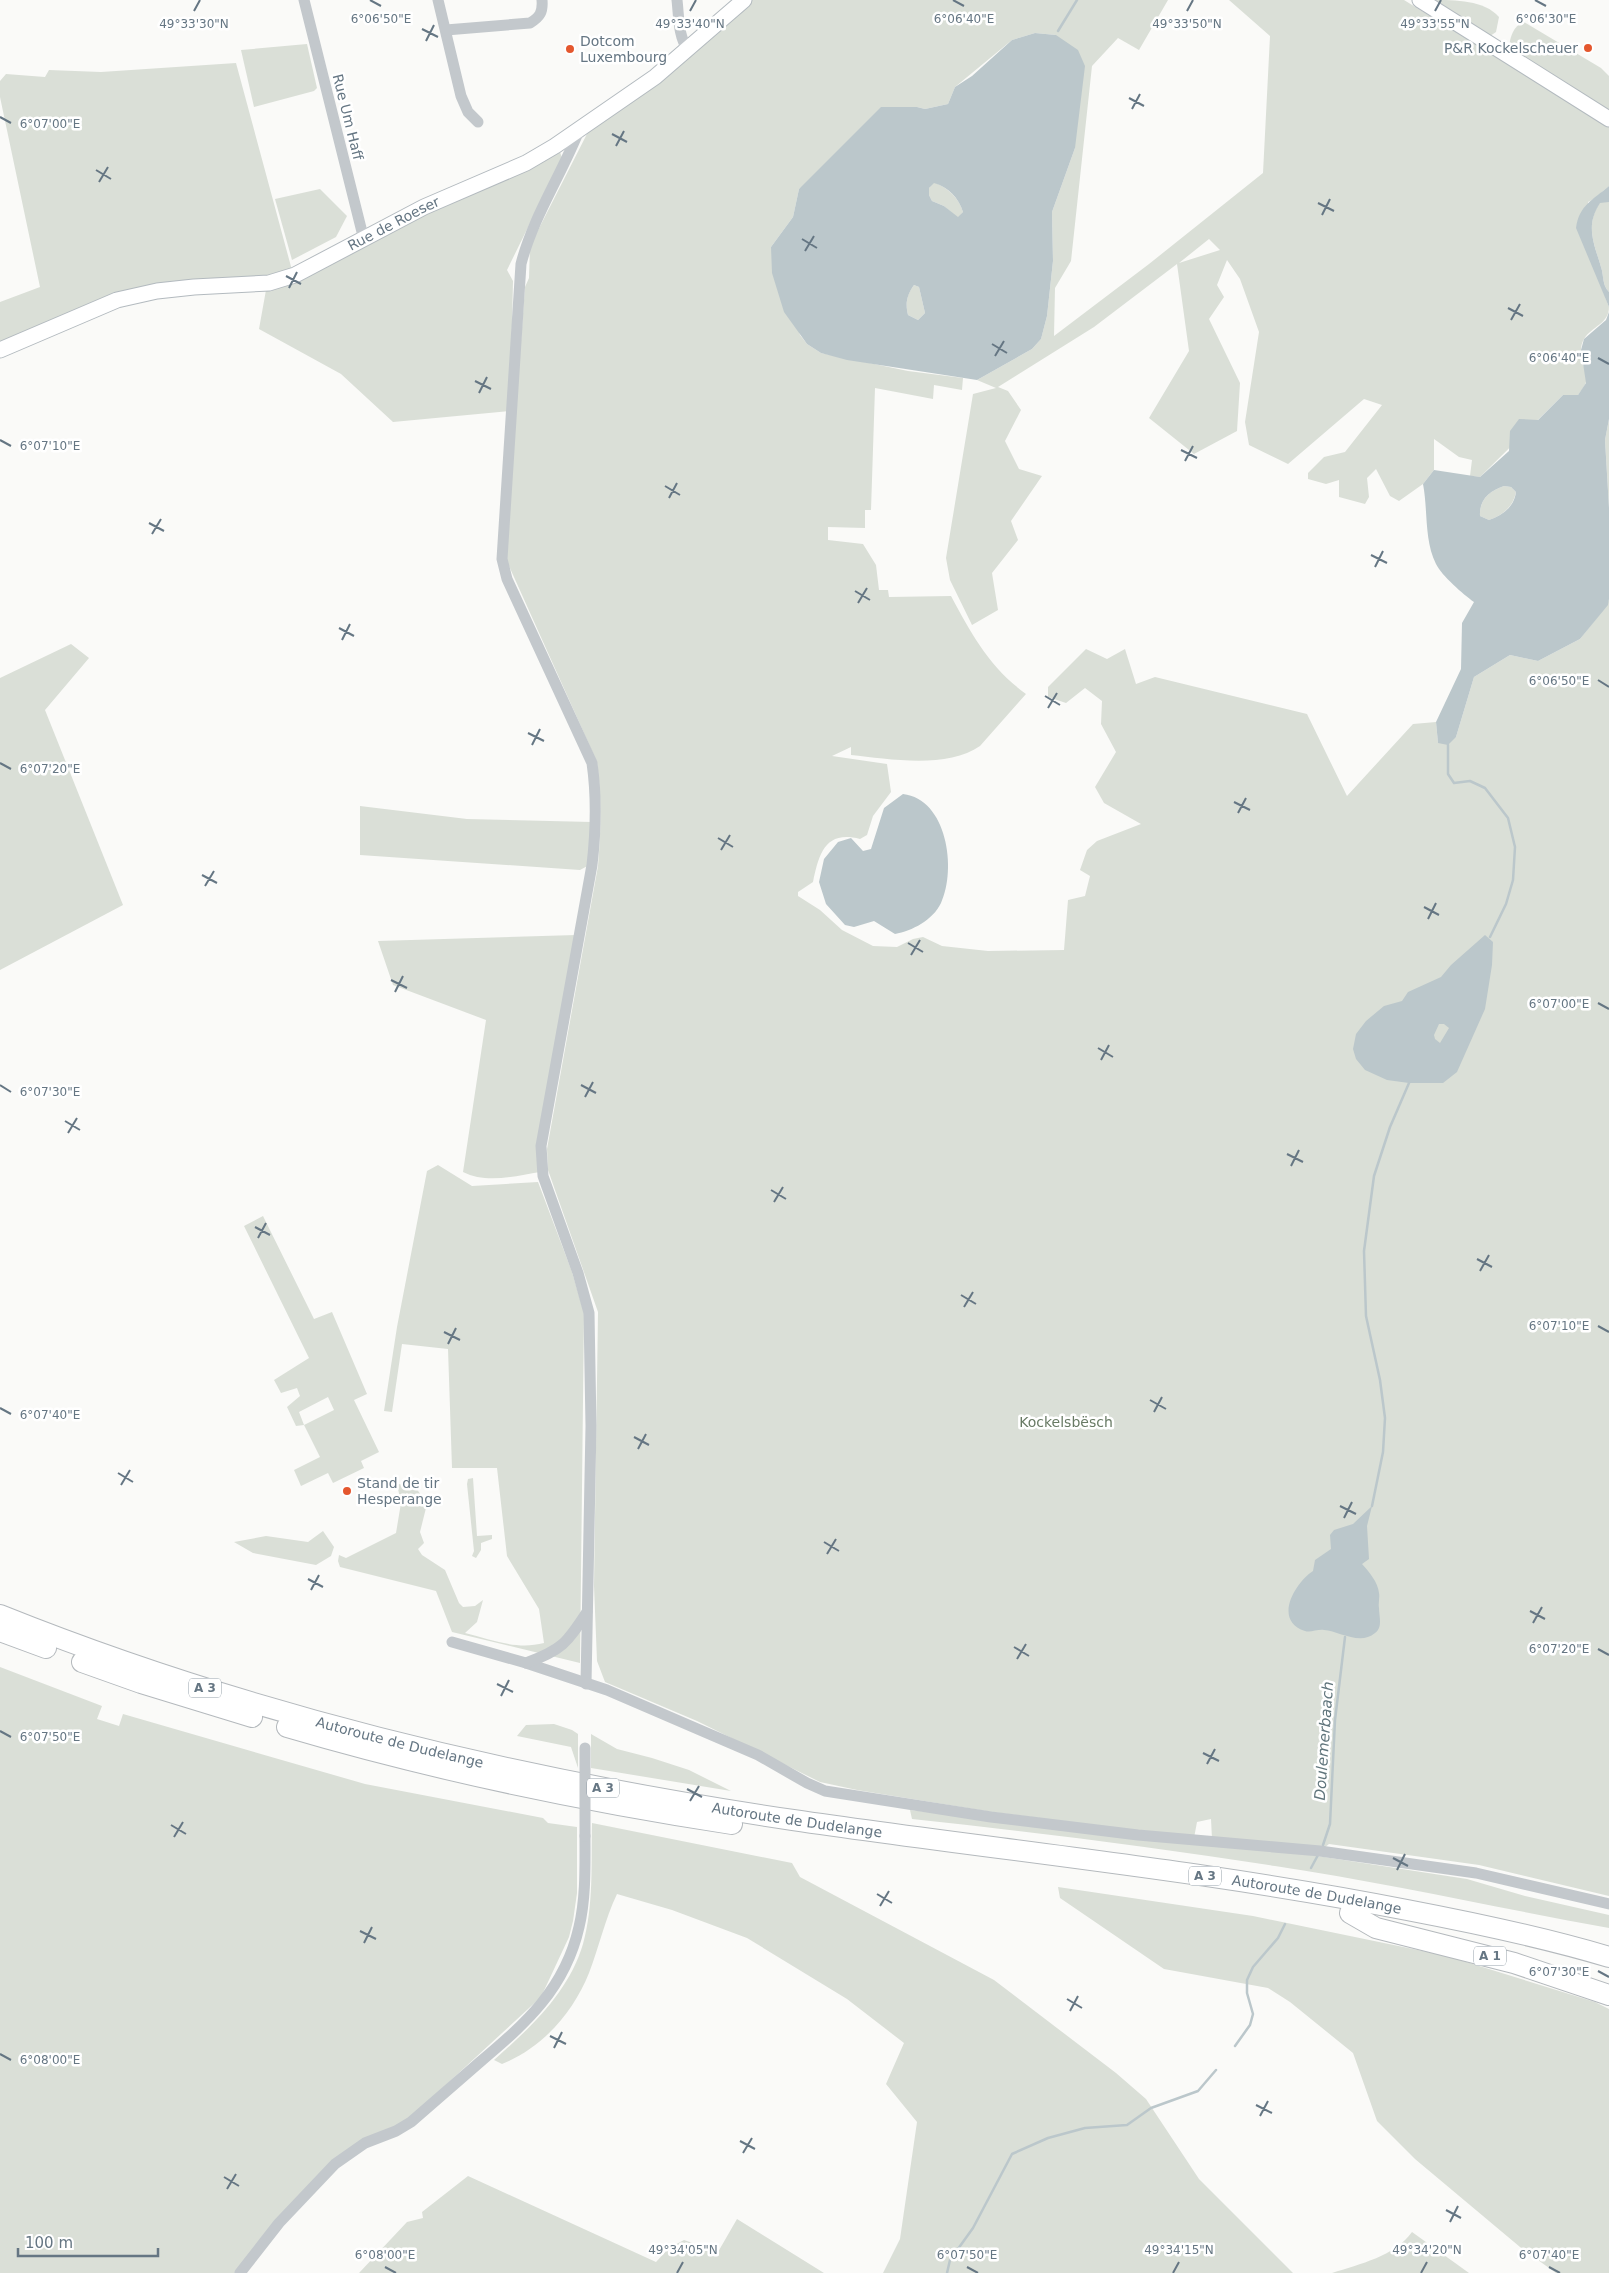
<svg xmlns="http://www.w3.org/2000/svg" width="1609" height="2273" font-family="'DejaVu Sans',sans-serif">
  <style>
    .green { fill: #dadfd7; fill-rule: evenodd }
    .water { fill: #bbc7cb; fill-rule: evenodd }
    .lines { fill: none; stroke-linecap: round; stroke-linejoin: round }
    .stream { stroke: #bbc7cb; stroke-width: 2.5 }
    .secondary-casing { stroke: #b3babf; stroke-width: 17 }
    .highway-casing { stroke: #b4b9bd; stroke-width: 22 }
    .street { stroke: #c3c8cc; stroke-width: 11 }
    .secondary { stroke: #fff; stroke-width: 15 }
    .highway { stroke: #fff; stroke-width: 20 }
    .street-bridge { stroke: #c3c8cc; stroke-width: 11 }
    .ticks { fill: none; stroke: #657683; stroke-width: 2 }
    .poi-dot { fill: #e4572e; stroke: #fff; stroke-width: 2 }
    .labels { text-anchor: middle; stroke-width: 5; stroke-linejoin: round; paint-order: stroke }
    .shield { fill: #fff; stroke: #939fa8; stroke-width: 1 }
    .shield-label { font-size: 12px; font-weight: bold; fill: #657683 }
    .poi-label { font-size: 14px; fill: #657683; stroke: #fff; text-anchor: start }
    .street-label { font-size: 14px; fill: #657683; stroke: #fff }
    .park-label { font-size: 14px; fill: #687a64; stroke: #fff }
    .water-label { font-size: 15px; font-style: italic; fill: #60757c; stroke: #fff }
    .ticks-label { font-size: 12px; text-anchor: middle; fill: #657683; stroke: #fff; stroke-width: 5; stroke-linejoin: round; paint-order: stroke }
  </style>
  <rect width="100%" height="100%" fill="#fafaf8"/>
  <g class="green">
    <path d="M750 0H1168L1139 50 1118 38 1092 66 1071 261 1055 288 1054 336 1149 264 1263 173 1270 36 1229 0H1404L1609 127V186L1594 199 1588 202 1592 262 1609 307C1609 324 1592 326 1584 339 1576 352 1587 368 1586 382 1585 386 1581 391 1578 395H1563L1480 477 1470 476 1472 460 1459 457 1434 439V470L1423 484 1399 501 1390 496 1376 469 1367 478 1369 497 1365 504 1339 497V480L1326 484 1308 479V473L1324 457 1345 452 1382 405 1364 399 1288 464 1249 445 1245 422 1259 332 1240 279 1227 260 1217 285 1224 297 1209 319 1240 383 1237 431 1194 454 1149 418 1189 351 1177 264 1094 327 998 387 1008 391 1021 410 1005 441 1019 469 1042 476 1011 521 1018 540 992 573 998 610 972 625 950 580 946 558 973 394 996 388 977 380 1032 349 1041 339 1047 316 1053 261 1052 212 1075 148 1056 35 1035 33 1012 40 955 87 948 104 925 109 917 107 799 189 793 217 771 247 800 335 807 344 821 353 908 371 963 378 962 390 934 385 933 399 875 388 871 510H865V528L828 527V540L863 544 876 565 879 590H888L889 597 951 596C972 635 990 668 1026 694L980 746C948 769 888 759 851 755V747L832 756 887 764 891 792 873 816 867 835 860 839C825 830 819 854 813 882L798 892V896L820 910 842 930 873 946 897 947 913 939 923 937 942 946 988 951 1064 950 1068 900 1085 896 1090 876 1080 870 1087 850 1097 841 1141 824 1104 803 1095 787 1116 752 1101 724 1102 701 1085 688 1066 703 1048 697V687L1086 649 1107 659 1125 649 1136 684 1155 677 1307 714 1347 796 1413 724 1436 722 1438 743 1456 737 1474 677 1510 655 1538 661 1580 639 1607 605 1609 599V1896L1479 1865 1329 1844 1324 1848 1212 1839 1211 1819 1197 1822 1194 1838 992 1812 857 1790 820 1782 697 1721 605 1682 597 1661 594 1586 598 1312 548 1170 547 1149 598 866C601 828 602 800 597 762L505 557 525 287 529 278 530 246 591 126ZM1209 239 1220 250 1179 263Z"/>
    <path d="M1432 0C1456 0 1484 0 1499 17L1496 32 1490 36Z"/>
    <path d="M1524 22 1601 68 1609 76V111L1509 48C1510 37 1513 26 1524 22Z"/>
    <polygon points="307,44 317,88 314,91 254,107 241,50"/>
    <polygon points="236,63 293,274 156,289 0,348 0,302 40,287 0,97 0,81 6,74 45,77 49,70 101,72"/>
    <polygon points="560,152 562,158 507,270 513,281 510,411 393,422 341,374 259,329 266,290 410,219 546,160"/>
    <path d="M934 182C948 188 959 198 963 212L958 218 944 206 932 201 929 195V188Z"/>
    <polygon points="320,189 347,216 336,237 292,260 275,199"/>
    <path d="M1600 202H1609V292C1602 285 1604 276 1601 267 1594 243 1585 226 1600 202Z"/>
    <path d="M914 285 919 287 925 313 918 320 908 315C905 303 907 294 914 285Z"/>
    <polygon points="1609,419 1609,508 1605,440"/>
    <path d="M1504 486 1511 487 1516 492C1513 507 1503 515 1489 520L1480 516C1479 499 1490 491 1504 486Z"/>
    <polygon points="71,644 89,658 45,710 123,905 0,970 0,678"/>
    <polygon points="360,806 467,819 592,822 593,863 580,870 360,855"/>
    <path d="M576 935 540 1172C516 1176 486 1184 463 1172L486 1020 393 985 378 941Z"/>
    <path d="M438 1165 472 1186 538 1182 572 1272 584 1313 580 1663 452 1632 436 1591 340 1567 338 1561 339 1555 346 1558 396 1533 401 1503 397 1484C417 1485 417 1489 427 1504L420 1532 424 1543 418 1549 422 1555 445 1570 459 1603 463 1607 475 1606 483 1600 477 1622 465 1633C492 1640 517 1650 544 1643L539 1609 507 1556 497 1468H452L448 1349 402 1344 392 1412 384 1411 397 1327 427 1171Z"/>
    <path d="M263 1216 314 1319 332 1312 367 1394 354 1400 379 1452 361 1461 364 1468 333 1483 328 1473 301 1486 294 1470 320 1457 304 1425 296 1426 287 1407 300 1396 297 1388 281 1393 274 1380 309 1358 244 1226ZM328 1397 334 1410 304 1425 299 1412Z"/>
    <polygon points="473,1478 477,1536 492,1535 492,1539 481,1543 481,1550 476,1558 472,1556 474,1551 467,1484 468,1479"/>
    <polygon points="323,1531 334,1547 331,1556 316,1565 253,1553 234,1542 266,1536 308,1542"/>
    <polygon points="0,1667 102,1706 97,1719 119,1726 123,1714 365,1784 543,1818 548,1823 577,1827 577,1893 573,1921 569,1937 541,1997 396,2131 335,2164 240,2273 0,2273"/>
    <polygon points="554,1724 572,1730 578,1734 578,1768 571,1747 517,1736 526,1725"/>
    <polygon points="591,1734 617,1749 652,1758 689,1770 731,1791 591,1768"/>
    <path d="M910 1810 1311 1855 1467 1879 1525 1896 1609 1915V1928C1498 1908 1387 1883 1275 1866 1155 1847 1033 1832 912 1819Z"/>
    <path d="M592 1823 792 1863 800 1877 994 1980 1116 2073 1146 2099 1199 2179 1293 2273H883L900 2239 917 2122 886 2084 904 2043 847 1999 747 1938 672 1910 617 1894C605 1919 599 1947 589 1973 573 2013 542 2048 502 2064L494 2060C530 2028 569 1992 583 1944 594 1905 591 1863 592 1823Z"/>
    <polygon points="1058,1887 1253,1916 1447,1956 1595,2002 1609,2009 1609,2273 1556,2273 1520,2247 1415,2159 1377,2121 1353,2053 1290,2002 1268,1988 1164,1969 1060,1898"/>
    <polygon points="468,2176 656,2262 669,2248 684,2240 718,2252 737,2219 824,2273 359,2273 407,2222 423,2218 422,2212"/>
    <path d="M1412 2232 1469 2273H1332C1360 2264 1395 2256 1412 2232Z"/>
  </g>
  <g class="water">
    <path d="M1035 33 1056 35 1078 50 1085 66 1075 148 1052 212 1053 261 1047 316 1041 339 1032 349 977 380 847 360 821 353 807 344 784 312 772 273 771 247 793 217 799 189 881 107H917L925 109 948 104 955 87 972 76 1012 40ZM934 183C948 187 959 198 963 212L958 217 944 206 932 201 929 195V188ZM914 285 919 287 925 313 918 320 908 315C905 303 907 295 914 285Z"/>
    <path d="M1609 186V202L1600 203C1585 226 1594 243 1601 267 1604 276 1602 285 1609 292V307L1576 228C1579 205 1593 200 1609 186Z"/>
    <path d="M1609 312V419L1605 440 1609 508V599L1608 605 1580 639 1538 661 1510 655 1474 677 1456 737 1448 745 1438 743 1436 722 1461 669 1462 623 1474 602C1463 594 1442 576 1436 564 1424 540 1428 509 1423 484L1434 470 1480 477 1509 451 1510 431 1519 419 1538 420 1563 395H1578L1586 383 1581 350 1584 339 1606 320ZM1504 486 1511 487 1516 492C1514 507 1503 515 1489 520L1480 516C1479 499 1490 491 1504 486Z"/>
    <path d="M903 794C947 799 957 869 941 903 933 920 912 931 895 934L874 921 854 927 845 925 826 904 819 882 824 859 838 842 851 838 863 851 871 849 884 808Z"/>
    <path d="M1485 935 1493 942 1492 965 1485 1009 1457 1072 1443 1083H1409L1387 1080 1365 1070 1356 1059 1353 1049 1356 1034 1366 1021 1384 1006 1402 1001 1408 992 1441 977 1451 965ZM1439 1024H1444L1449 1028 1440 1043 1435 1039 1434 1035Z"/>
    <path d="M1372 1506 1367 1526 1369 1559 1362 1564C1369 1572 1378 1582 1379 1593 1380 1598 1378 1603 1379 1608 1379 1617 1383 1627 1375 1633 1360 1646 1339 1631 1324 1630 1318 1629 1310 1633 1305 1631 1272 1620 1296 1582 1313 1571L1315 1560 1331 1549 1330 1535 1334 1530 1353 1524Z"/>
  </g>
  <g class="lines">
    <g class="stream">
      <polyline points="1058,31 1077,0"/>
      <polyline points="1448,745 1448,774 1454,783 1470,781 1485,788 1508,818 1515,847 1513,880 1506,904 1490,937"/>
      <polyline points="1372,1506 1383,1452 1385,1418 1380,1380 1366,1316 1364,1251 1374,1176 1390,1127 1409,1083"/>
      <polyline points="1323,1845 1330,1824 1335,1720 1345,1637"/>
      <polyline points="1311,1868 1318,1855"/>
      <polyline points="1235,2046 1250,2025 1253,2014 1247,1993 1247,1980 1253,1967 1278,1938 1285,1924"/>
      <polyline points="947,2273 950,2260 973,2228 1012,2154 1048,2138 1085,2128 1127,2125 1151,2108 1198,2091 1216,2070"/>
    </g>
    <defs>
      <g id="secondary">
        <polyline points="1420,0 1609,119"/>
        <path id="s1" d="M0 350 117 300 157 291 194 287 269 283 295 275 424 207 526 163 555 146 655 77 744 0"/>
      </g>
      <g id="highway">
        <path id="s2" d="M0 1615C254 1717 522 1780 793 1820 997 1850 1204 1870 1407 1910 1475 1923 1543 1937 1609 1957"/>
        <polyline points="0,1631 46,1648"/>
        <polyline points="82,1662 141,1683 252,1717"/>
        <path d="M287 1727C433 1770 582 1801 732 1824"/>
        <polyline points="1350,1913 1376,1928 1514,1963 1609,1995"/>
      </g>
    </defs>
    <use href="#secondary" class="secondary-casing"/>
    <use href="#highway" class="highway-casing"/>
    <g class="street">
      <polyline points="304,0 364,240"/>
      <polyline points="438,0 461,96 468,112 478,122"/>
      <path d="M677 0C679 17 678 36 688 50"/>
      <path d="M446 30 530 23C540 17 543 12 542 0"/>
      <path d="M580 128C562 174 533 217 521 264L502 559 507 579 592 763C597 798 596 830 592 865L541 1146 543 1176 578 1273 589 1313 591 1426 586 1684"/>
      <polyline points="452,1642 526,1663 607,1690 758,1755 807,1783 825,1791 991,1817 1138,1835 1320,1851 1476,1873 1609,1904"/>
      <path d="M526 1663C562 1650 567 1643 587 1612"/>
      <path d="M240 2273 279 2223 335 2164 365 2143 396 2131 411 2122C434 2102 457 2082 480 2062 526 2023 565 1989 579 1927 586 1898 585 1865 585 1836"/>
    </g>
    <use href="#secondary" class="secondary"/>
    <use href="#highway" class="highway"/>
    <polyline class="street-bridge" points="585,1836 585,1748"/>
  </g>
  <path class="ticks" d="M370 0 381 6M953 0 964 6M1535 0 1546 6M194 11 200 0M690 11 696 0M1187 11 1193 0M1435 11 1441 0M422 29 438 37M426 41 434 25M1129 98 1144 106M1132 109 1140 94M0 117 11 123M612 134 627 142M616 146 624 131M96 170 111 179M99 182 108 167M1318 203 1334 211M1322 215 1330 199M802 239 817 248M805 251 814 236M286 276 301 284M289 288 297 272M1508 308 1523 316M1511 320 1520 304M992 344 1007 353M995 356 1004 341M1598 358 1609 364M475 381 491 389M479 393 487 377M0 440 11 446M1181 450 1197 458M1185 461 1193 446M665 486 680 495M669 498 677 483M149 523 164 531M152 534 161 519M1371 555 1387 563M1375 567 1383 551M855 591 870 600M858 603 867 588M339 628 354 636M342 640 350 624M1598 680 1609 687M1045 696 1060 705M1048 708 1057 693M528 733 544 741M532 745 540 729M0 763 11 769M1234 802 1250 810M1238 813 1246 798M718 838 733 847M721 850 730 835M202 875 217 883M205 886 214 871M1424 907 1439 915M1428 919 1436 903M908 943 923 952M911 955 920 940M391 980 407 988M395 992 403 976M1598 1003 1609 1009M1098 1048 1113 1057M1101 1060 1109 1045M0 1085 11 1092M581 1085 596 1093M585 1097 593 1082M65 1121 80 1130M68 1133 77 1118M1287 1154 1303 1162M1291 1166 1299 1150M771 1190 786 1199M774 1202 783 1187M255 1227 270 1235M258 1238 266 1223M1477 1259 1492 1267M1480 1271 1489 1255M961 1295 976 1304M964 1307 973 1292M1598 1326 1609 1332M444 1332 460 1340M448 1344 456 1328M1150 1400 1166 1409M0 1408 11 1414M1154 1412 1162 1397M634 1437 649 1445M638 1449 646 1434M118 1473 133 1482M121 1485 130 1470M1340 1506 1356 1514M1344 1518 1352 1502M824 1542 839 1551M827 1554 836 1539M308 1579 323 1587M311 1590 319 1575M1530 1611 1545 1619M1533 1623 1542 1607M1014 1647 1029 1656M1598 1649 1609 1655M1017 1659 1026 1644M497 1684 513 1692M501 1696 509 1680M0 1731 11 1737M1203 1753 1219 1761M1207 1764 1215 1749M687 1789 702 1797M690 1801 699 1786M171 1825 186 1834M174 1837 183 1822M1393 1858 1408 1866M1397 1870 1405 1854M877 1894 892 1903M880 1906 889 1891M360 1931 376 1939M364 1943 372 1927M1598 1971 1609 1977M1067 1999 1082 2008M1070 2011 1078 1996M550 2036 566 2044M554 2048 562 2032M0 2054 11 2060M1256 2105 1272 2113M1260 2116 1268 2101M740 2141 755 2149M743 2153 752 2138M224 2177 239 2186M227 2189 236 2174M1446 2210 1461 2218M1450 2222 1458 2206M385 2267 396 2273M967 2267 978 2273M1549 2267 1560 2273M677 2273 683 2262M1173 2273 1179 2262M1421 2273 1427 2262"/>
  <g class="poi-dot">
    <circle cx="1588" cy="48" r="5"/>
    <circle cx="570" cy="49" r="5"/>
    <circle cx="347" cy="1491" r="5"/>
  </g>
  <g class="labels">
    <g class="shield">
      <rect x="189" y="1678.5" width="32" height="19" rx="4"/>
      <rect x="587" y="1778.5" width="32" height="19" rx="4"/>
      <rect x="1189" y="1866.5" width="32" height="19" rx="4"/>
      <rect x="1474" y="1946.5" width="32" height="19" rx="4"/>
    </g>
    <g class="shield-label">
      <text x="205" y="1692">A 3</text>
      <text x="603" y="1792">A 3</text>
      <text x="1205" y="1880">A 3</text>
      <text x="1490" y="1960">A 1</text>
    </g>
    <g class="poi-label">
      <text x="580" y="46">Dotcom<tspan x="580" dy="16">Luxembourg</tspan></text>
      <text x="1578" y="53" text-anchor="end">P&amp;R Kockelscheuer</text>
      <text x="357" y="1488">Stand de tir<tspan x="357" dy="16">Hesperange</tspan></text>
    </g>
    <g class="street-label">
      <text transform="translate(348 117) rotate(76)" y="5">Rue Um Haff</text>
      <text dy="5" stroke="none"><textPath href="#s1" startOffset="419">Rue de Roeser</textPath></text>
      <text dy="5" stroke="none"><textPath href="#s2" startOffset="420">Autoroute de Dudelange</textPath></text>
      <text dy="5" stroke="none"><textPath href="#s2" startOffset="825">Autoroute de Dudelange</textPath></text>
      <text dy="5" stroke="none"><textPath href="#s2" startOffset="1350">Autoroute de Dudelange</textPath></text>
    </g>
    <g class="park-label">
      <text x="1066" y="1427">Kockelsbësch</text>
    </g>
    <g class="water-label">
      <text transform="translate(1324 1741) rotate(-86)" y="5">Doulemerbaach</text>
    </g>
  </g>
  <g class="ticks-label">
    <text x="381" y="23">6°06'50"E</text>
    <text x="964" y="23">6°06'40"E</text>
    <text x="1546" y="23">6°06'30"E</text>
    <text x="194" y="28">49°33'30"N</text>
    <text x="690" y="28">49°33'40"N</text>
    <text x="1187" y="28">49°33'50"N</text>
    <text x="1435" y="28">49°33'55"N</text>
    <text x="50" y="128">6°07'00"E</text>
    <text x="1559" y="362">6°06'40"E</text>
    <text x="50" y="450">6°07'10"E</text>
    <text x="1559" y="685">6°06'50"E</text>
    <text x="50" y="773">6°07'20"E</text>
    <text x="1559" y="1008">6°07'00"E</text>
    <text x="50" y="1096">6°07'30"E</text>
    <text x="1559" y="1330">6°07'10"E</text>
    <text x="50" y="1419">6°07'40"E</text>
    <text x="1559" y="1653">6°07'20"E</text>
    <text x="50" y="1741">6°07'50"E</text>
    <text x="1559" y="1976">6°07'30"E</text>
    <text x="50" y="2064">6°08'00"E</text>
    <text x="683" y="2254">49°34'05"N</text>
    <text x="1179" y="2254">49°34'15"N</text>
    <text x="1427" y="2254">49°34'20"N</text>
    <text x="385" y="2259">6°08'00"E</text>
    <text x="967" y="2259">6°07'50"E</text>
    <text x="1549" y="2259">6°07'40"E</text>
  </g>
  <path d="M18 2248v8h140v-8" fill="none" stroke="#657683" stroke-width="2.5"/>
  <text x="25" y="2248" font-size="15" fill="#657683" stroke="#ffffff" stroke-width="4" paint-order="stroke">100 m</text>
</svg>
